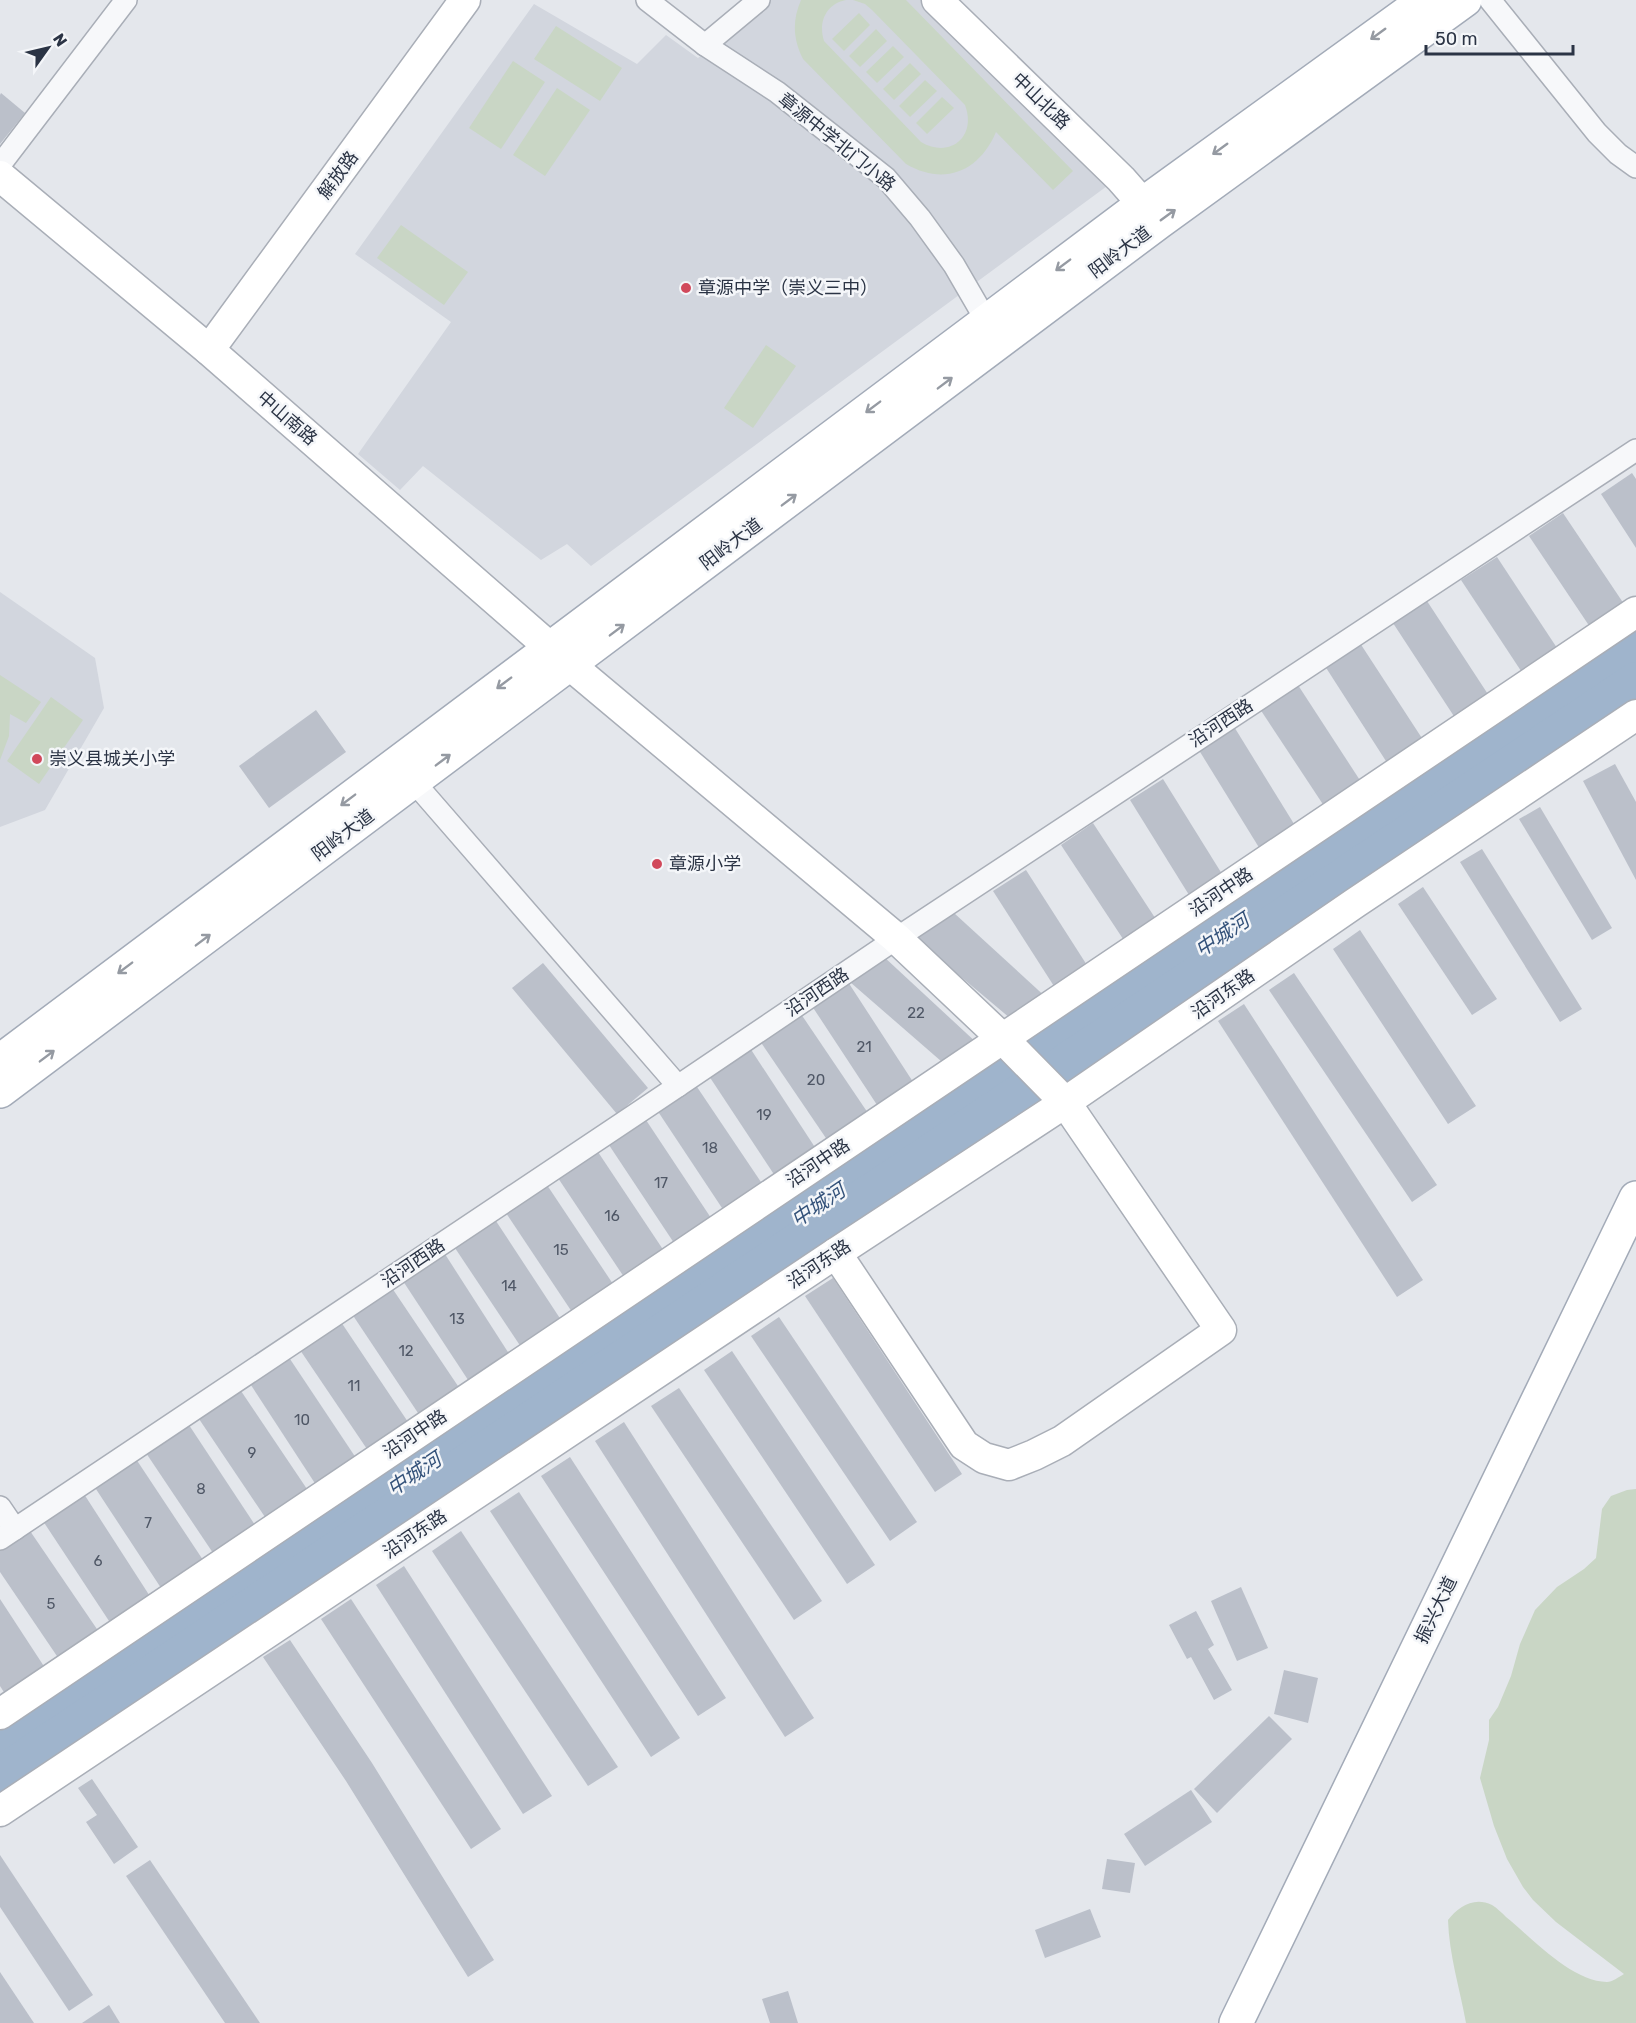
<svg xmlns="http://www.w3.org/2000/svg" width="1636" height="2023" font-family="Rubik,'Noto Sans SC',sans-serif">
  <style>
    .built { fill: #d2d6de }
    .green { fill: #c9d6c5 }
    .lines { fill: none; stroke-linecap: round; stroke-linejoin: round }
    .river { stroke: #9fb4cc; stroke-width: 36 }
    .building { fill: #bbc0ca }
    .street-casing { stroke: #a9aeb7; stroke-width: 24 }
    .secondary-casing { stroke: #a9aeb7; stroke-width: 33 }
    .primary-casing { stroke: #a3abb8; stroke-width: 36 }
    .street { stroke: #f7f8fa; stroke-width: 21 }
    .secondary { stroke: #fff; stroke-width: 30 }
    .primary { stroke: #fff; stroke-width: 33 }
    .oneway { stroke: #959aa2 }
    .poi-dot { fill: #d1495b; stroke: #f4f6f9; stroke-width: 2 }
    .labels { text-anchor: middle; stroke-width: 5; stroke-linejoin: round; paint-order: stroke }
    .number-label { font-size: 15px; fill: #4f5766 }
    .street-label { font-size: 18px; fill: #2b3445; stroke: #f4f6f9 }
    .poi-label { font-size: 18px; fill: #2b3445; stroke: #f4f6f9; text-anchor: start }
    .water-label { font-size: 20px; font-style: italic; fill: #34527a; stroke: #f4f6f9 }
  </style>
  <rect width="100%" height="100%" fill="#e4e7ec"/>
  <g class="built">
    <polygon points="767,0 928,0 1118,178 591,566 567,544 541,560 423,466 400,490 358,454 451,322 355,254 534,4 637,64 666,35 698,58"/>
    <polygon points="0,592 95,658 104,708 45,810 0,827"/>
  </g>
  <g class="green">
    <path d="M801 0H846C826 4 818 22 824 41L921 142C950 159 977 137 965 105L872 10 865 4 853 0H906L1073 171 1053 190 996 132C979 172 944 186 906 164L803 59C793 39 792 21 801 0Z"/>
    <polygon points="859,13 870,25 844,51 832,39"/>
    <polygon points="556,26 622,68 600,101 534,59"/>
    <polygon points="876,29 887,41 860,67 849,56"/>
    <polygon points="893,46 904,57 877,83 866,72"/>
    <polygon points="513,61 545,82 501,149 469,128"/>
    <polygon points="910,63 921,74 894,100 883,89"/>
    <polygon points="925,80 937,91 910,117 899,106"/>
    <polygon points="557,88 590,110 545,176 513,155"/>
    <polygon points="942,97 954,108 927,134 916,123"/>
    <polygon points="401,225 468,272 444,305 377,258"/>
    <polygon points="766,345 796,366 753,428 724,408"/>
    <polygon points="0,675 41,702 26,723 10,714 9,736 0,760"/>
    <polygon points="51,697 83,720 39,784 7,761"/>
    <path d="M1636 1489V2023H1466C1460 1989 1449 1955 1448 1920 1458 1907 1474 1896 1492 1905 1497 1908 1502 1913 1506 1917 1532 1938 1572 1982 1607 1982 1612 1982 1619 1977 1624 1974L1556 1922 1533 1900 1523 1887 1507 1859 1494 1826 1480 1778 1489 1740V1720L1498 1707 1511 1676 1520 1644 1535 1610 1557 1587 1584 1569 1596 1558 1602 1509 1611 1496 1627 1490Z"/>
  </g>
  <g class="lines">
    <g class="river">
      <polyline points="0,1739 1636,648"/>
      <polyline points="0,1774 1636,680"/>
    </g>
  </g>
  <g class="building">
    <polygon points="1,93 25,113 0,144 0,95"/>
    <polygon points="1632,473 1636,479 1636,548 1601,494"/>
    <polygon points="1563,513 1630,613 1596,636 1529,536"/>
    <polygon points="1497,557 1563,657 1527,680 1461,580"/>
    <polygon points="1427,601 1495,705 1461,727 1393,623"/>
    <polygon points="1358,640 1429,749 1393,772 1323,663"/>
    <polygon points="1296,682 1365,788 1328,812 1258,706"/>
    <polygon points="316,710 346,752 269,808 239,766"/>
    <polygon points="1233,725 1299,832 1263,854 1197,747"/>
    <polygon points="1615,764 1636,802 1636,880 1583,781"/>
    <polygon points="1163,779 1227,882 1194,903 1130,800"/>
    <polygon points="1540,807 1612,928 1592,940 1519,819"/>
    <polygon points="1093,823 1161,927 1129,948 1061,845"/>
    <polygon points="1482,849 1582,1009 1560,1022 1460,862"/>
    <polygon points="1026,870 1092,973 1059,994 993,891"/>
    <polygon points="1423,887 1497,999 1472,1015 1398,904"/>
    <polygon points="954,913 1049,1000 1017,1024 916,939"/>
    <polygon points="1360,930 1476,1106 1448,1124 1333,949"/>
    <polygon points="883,956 979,1045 949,1068 850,982"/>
    <polygon points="543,963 648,1088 617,1114 512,988"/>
    <polygon points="1294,973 1437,1185 1412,1202 1269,990"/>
    <polygon points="848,982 917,1088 881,1111 812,1006"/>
    <polygon points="1244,1004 1423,1280 1397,1297 1218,1021"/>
    <polygon points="801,1014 872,1119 832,1147 760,1041"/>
    <polygon points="750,1048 820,1155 779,1182 709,1076"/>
    <polygon points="693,1081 765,1188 726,1214 655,1107"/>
    <polygon points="644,1117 715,1224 678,1249 607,1142"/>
    <polygon points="596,1149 668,1257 628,1283 556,1175"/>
    <polygon points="545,1182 617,1290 576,1318 504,1210"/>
    <polygon points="494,1218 565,1326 525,1353 453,1245"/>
    <polygon points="443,1251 513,1360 472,1386 401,1278"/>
    <polygon points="833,1278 962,1474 935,1492 805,1296"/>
    <polygon points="390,1285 462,1392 422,1419 350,1311"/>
    <polygon points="779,1317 917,1522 890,1541 751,1336"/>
    <polygon points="339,1319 410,1425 369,1452 298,1347"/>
    <polygon points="732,1351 875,1565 847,1584 704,1370"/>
    <polygon points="286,1353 358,1461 318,1488 247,1379"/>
    <polygon points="237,1385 309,1492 267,1520 195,1413"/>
    <polygon points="679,1388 822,1601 794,1620 651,1406"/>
    <polygon points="187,1422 257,1528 215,1556 144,1450"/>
    <polygon points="624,1422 814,1718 785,1737 595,1441"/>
    <polygon points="134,1456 205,1563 163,1591 92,1483"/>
    <polygon points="570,1457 726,1698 698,1716 541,1476"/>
    <polygon points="519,1492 680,1738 651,1757 490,1511"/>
    <polygon points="84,1494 153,1601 113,1627 43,1521"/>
    <polygon points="28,1528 101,1635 61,1662 0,1572 0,1547"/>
    <polygon points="461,1531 618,1767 588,1786 432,1551"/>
    <polygon points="404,1566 552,1796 523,1814 376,1585"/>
    <polygon points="1241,1587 1268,1648 1237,1661 1211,1601"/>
    <polygon points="0,1599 49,1674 9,1700 0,1686"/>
    <polygon points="351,1599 501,1829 471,1849 321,1619"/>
    <polygon points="1196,1611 1214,1645 1208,1649 1232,1690 1214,1700 1191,1657 1187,1659 1169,1625"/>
    <polygon points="290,1640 372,1763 494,1960 468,1977 346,1781 263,1657"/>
    <polygon points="1284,1670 1318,1678 1308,1723 1274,1714"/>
    <polygon points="1269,1716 1292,1739 1217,1813 1194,1789"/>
    <polygon points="92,1779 138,1847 114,1864 86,1822 97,1815 78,1788"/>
    <polygon points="1191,1790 1212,1822 1145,1866 1124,1834"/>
    <polygon points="0,1855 93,1995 69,2011 0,1907"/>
    <polygon points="1107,1859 1135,1863 1130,1893 1102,1889"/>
    <polygon points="150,1860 260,2023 225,2023 126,1876"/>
    <polygon points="1090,1909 1101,1937 1045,1958 1035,1930"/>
    <polygon points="0,1972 34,2023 0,2023"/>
    <polygon points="788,1991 798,2023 770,2023 762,1999"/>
    <polygon points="109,2005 120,2023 82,2023"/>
  </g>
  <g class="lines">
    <defs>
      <g id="street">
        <polyline points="647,0 705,45 777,92 886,178 920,218 954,265 987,322"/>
        <polyline points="1490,0 1597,133 1618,154 1636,167"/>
        <polyline points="705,45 759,0"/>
        <polyline points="0,165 126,0"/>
        <polyline points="414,782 678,1086"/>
        <polyline points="0,1507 15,1529"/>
        <polyline points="0,1539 678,1086 906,932 1636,450"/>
      </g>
      <g id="secondary">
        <polyline points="937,0 1121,179 1143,204"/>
        <polyline points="0,176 209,350 570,665 896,938 1003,1039 1065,1102 1221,1330 1062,1441 1034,1455 1009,1465 984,1458 964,1445 836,1253"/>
        <polyline points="209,350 465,0"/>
        <polyline points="0,1714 1636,612"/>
        <polyline points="0,1811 836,1253 1054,1110 1355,903 1636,715"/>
      </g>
      <g id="primary">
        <polyline points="0,1061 1143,204 1425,0"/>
        <polyline points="0,1091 1159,222 1465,0"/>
        <polyline points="1236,2023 1636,1198"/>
      </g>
    </defs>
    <use href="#street" class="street-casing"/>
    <use href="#secondary" class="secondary-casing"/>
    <use href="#primary" class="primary-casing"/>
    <use href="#street" class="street"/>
    <use href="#secondary" class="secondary"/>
    <use href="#primary" class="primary"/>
  </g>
  <defs><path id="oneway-shaft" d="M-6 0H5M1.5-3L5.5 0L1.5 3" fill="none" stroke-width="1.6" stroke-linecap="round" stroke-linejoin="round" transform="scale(1.5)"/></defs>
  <g class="oneway">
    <use href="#oneway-shaft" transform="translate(1378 34) rotate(144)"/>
    <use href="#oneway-shaft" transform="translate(1220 149) rotate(144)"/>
    <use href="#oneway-shaft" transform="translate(1168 215) rotate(-36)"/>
    <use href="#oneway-shaft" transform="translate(1063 265) rotate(143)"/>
    <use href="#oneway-shaft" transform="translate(945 383) rotate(-37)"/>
    <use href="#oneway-shaft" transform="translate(873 407) rotate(143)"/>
    <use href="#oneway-shaft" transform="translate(789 500) rotate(-37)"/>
    <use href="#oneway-shaft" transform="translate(617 630) rotate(-37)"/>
    <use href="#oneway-shaft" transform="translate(504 683) rotate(143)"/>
    <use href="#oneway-shaft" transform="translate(443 760) rotate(-37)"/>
    <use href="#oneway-shaft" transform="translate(348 800) rotate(143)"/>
    <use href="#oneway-shaft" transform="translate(203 940) rotate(-37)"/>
    <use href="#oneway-shaft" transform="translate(125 968) rotate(143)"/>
    <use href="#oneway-shaft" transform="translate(47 1056) rotate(-37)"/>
  </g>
  <g class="poi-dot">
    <circle cx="686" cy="288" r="6"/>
    <circle cx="37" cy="759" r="6"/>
    <circle cx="657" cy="864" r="6"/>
  </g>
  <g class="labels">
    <g class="number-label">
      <text x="916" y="1018">22</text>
      <text x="864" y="1052">21</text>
      <text x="816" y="1085">20</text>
      <text x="764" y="1120">19</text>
      <text x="710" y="1153">18</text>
      <text x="661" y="1188">17</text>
      <text x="612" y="1221">16</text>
      <text x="561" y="1255">15</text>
      <text x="509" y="1291">14</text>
      <text x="457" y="1324">13</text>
      <text x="406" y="1356">12</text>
      <text x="354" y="1391">11</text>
      <text x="302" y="1425">10</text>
      <text x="252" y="1458">9</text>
      <text x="201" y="1494">8</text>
      <text x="148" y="1528">7</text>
      <text x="98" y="1566">6</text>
      <text x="51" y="1609">5</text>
    </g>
    <g class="street-label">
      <text transform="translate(1041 101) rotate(44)" y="6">中山北路</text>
      <text transform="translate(837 142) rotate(39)" y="6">章源中学北门小路</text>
      <text transform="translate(338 175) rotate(-54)" y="6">解放路</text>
      <text transform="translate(1120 252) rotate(-37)" y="6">阳岭大道</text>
      <text transform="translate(287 418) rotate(41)" y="6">中山南路</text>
      <text transform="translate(731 544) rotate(-37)" y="6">阳岭大道</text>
      <text transform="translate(1221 723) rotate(-33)" y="6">沿河西路</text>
      <text transform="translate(343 835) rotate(-37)" y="6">阳岭大道</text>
      <text transform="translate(1221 892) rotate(-34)" y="6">沿河中路</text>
      <text transform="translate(817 992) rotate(-34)" y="6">沿河西路</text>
      <text transform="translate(1223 994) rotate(-35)" y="6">沿河东路</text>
      <text transform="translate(818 1163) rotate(-34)" y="6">沿河中路</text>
      <text transform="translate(413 1263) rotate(-34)" y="6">沿河西路</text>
      <text transform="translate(819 1264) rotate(-34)" y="6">沿河东路</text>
      <text transform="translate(415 1434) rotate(-34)" y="6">沿河中路</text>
      <text transform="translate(415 1534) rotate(-34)" y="6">沿河东路</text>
      <text transform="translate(1436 1610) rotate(-64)" y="6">振兴大道</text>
    </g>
    <g class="poi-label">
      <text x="698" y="294">章源中学（崇义三中）</text>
      <text x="49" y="765">崇义县城关小学</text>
      <text x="669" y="870">章源小学</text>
    </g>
    <g class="water-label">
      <text transform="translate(1222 935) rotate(-34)" y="7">中城河</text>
      <text transform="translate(818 1205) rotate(-34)" y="7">中城河</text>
      <text transform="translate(414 1474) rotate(-34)" y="7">中城河</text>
    </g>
  </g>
  <g transform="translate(48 48) rotate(56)" stroke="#f4f6f9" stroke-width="4.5" paint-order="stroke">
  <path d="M0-4.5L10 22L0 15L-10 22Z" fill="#2b3445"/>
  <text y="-9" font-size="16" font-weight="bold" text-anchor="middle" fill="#2b3445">N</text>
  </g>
  <path d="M1426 45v9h147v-9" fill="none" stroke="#2b3445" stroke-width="3"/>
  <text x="1435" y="45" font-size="18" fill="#2b3445" stroke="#f4f6f9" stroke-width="4.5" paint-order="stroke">50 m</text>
</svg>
